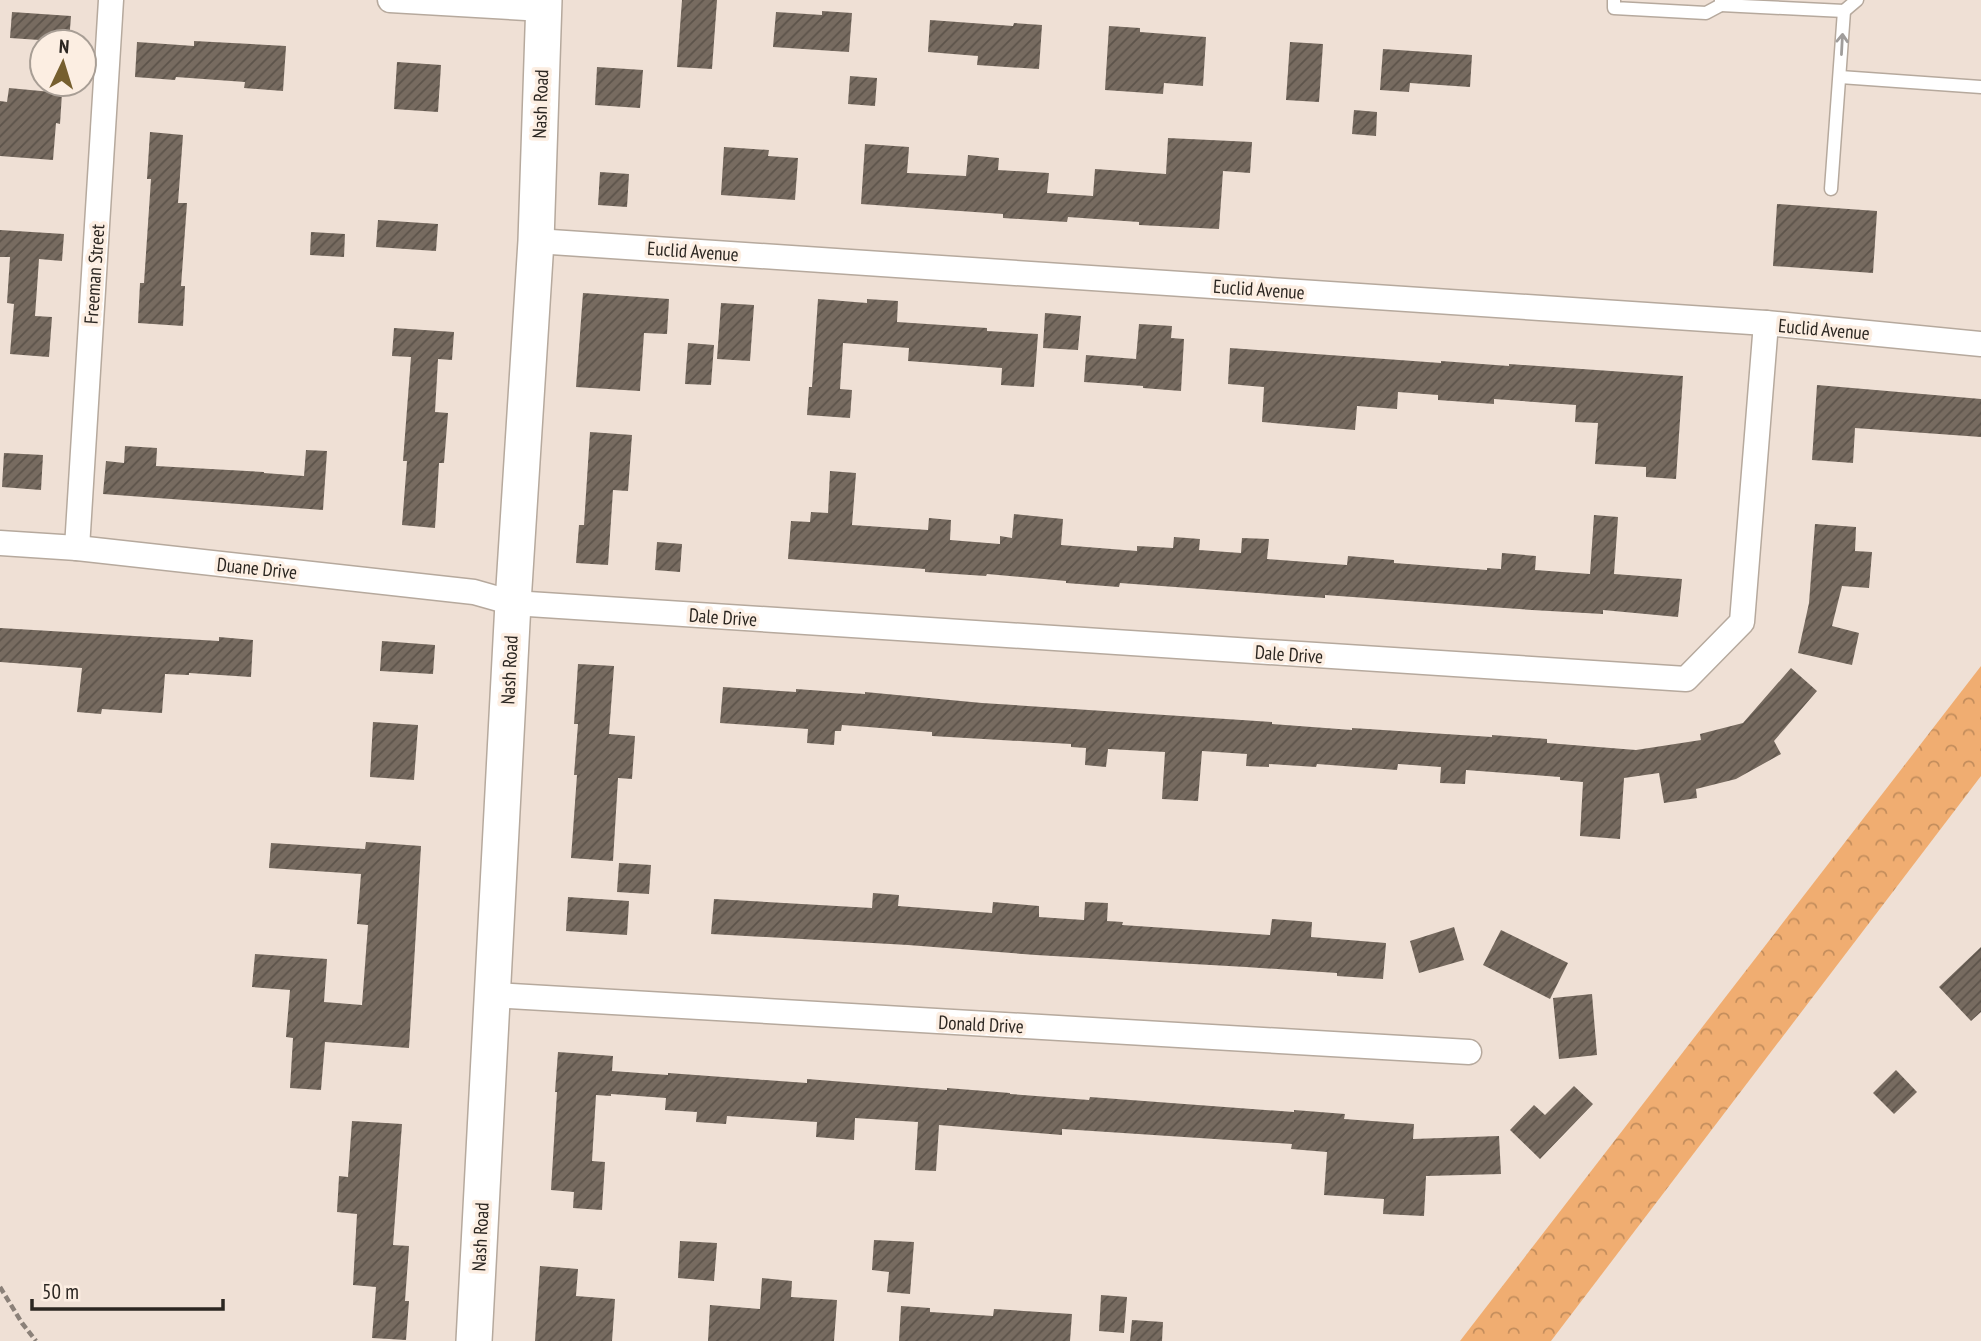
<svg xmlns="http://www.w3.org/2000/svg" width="1981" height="1341" font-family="'PT Sans Narrow',sans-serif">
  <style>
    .forest { fill: url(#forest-crowns) }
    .building { fill: url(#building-hatch) }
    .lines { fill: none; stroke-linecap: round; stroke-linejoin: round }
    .lane-casing { stroke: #b6a99d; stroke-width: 15 }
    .street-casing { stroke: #b6a99d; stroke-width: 27 }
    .secondary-casing { stroke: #b6a99d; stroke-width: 38 }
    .path { stroke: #8b8179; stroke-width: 4.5; stroke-dasharray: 7 3.5; stroke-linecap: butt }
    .lane { stroke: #fff; stroke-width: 12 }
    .street { stroke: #fff; stroke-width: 24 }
    .secondary { stroke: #fff; stroke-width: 35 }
    .oneway { stroke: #a09d9b }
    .labels { text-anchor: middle; stroke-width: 7; stroke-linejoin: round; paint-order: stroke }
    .street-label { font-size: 19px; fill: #2b2621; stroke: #fceee2 }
  </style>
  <defs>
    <pattern id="forest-crowns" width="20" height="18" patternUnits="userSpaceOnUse" patternTransform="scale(1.75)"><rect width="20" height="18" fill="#f0ad71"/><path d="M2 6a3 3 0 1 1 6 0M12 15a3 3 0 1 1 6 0" fill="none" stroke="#c38d5c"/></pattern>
    <pattern id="building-hatch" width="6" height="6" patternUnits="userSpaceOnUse" patternTransform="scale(1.75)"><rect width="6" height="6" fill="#776b60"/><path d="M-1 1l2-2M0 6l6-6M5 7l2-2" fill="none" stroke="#5c534a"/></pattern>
  </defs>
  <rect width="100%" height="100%" fill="#efe0d5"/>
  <polygon class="forest" points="1981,666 1981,776 1551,1341 1460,1341"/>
  <g class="building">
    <polygon points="682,0 717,0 712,69 677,67"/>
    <polygon points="822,11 852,13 849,52 773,47 776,12 822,15"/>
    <polygon points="12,12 71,16 69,42 10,38"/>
    <polygon points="930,20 1013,26 1014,23 1042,25 1039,69 977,65 978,56 928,52"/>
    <polygon points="1109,26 1140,28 1140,32 1206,37 1203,86 1164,83 1163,94 1105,90"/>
    <polygon points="194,41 286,46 283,91 244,88 245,82 176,77 175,80 135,77 137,42 194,46"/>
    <polygon points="1290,42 1323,44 1319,102 1286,100"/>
    <polygon points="1383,49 1472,55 1470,87 1410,83 1409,92 1380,90"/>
    <polygon points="397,62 441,65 438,112 394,109"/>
    <polygon points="597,67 643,70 640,108 595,105"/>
    <polygon points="850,76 877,78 875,106 848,104"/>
    <polygon points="9,88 62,93 60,124 56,123 53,160 0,156 0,101 7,102"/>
    <polygon points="1354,110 1377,112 1376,136 1352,134"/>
    <polygon points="150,132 183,135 178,203 187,203 181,286 185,286 183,326 138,323 140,283 144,283 151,179 147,179"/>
    <polygon points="1168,138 1252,142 1250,173 1223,171 1219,229 1139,225 1139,222 1068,217 1067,222 1003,218 1003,214 861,204 865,144 909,147 907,173 966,176 968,155 999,158 998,170 1049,173 1047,193 1093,196 1095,169 1166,174"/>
    <polygon points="724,147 769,150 768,156 798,158 795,200 721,195"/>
    <polygon points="600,172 629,174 627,207 598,205"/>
    <polygon points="1777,204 1877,211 1873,273 1773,266"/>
    <polygon points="378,220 438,224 436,251 376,247"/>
    <polygon points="0,230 64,234 62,261 39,259 35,316 52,317 49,357 10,354 14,304 7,303 10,257 0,257"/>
    <polygon points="311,232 345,234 344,257 310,255"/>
    <polygon points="583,293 669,299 667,334 644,333 640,391 576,387"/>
    <polygon points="818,299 867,303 867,299 898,301 897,322 987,328 987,331 1038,334 1034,387 1001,385 1002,368 908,361 909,348 843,343 840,389 852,390 850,418 807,415 809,387 812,387"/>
    <polygon points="721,303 754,305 750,361 717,359"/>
    <polygon points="1045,313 1081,316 1078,350 1043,348"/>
    <polygon points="1139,324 1172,326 1171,338 1184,339 1181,391 1143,388 1143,386 1084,382 1086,355 1136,359"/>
    <polygon points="394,328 454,332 452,360 438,359 435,412 448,413 444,463 439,463 435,528 402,525 407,461 403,461 411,357 392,356"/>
    <polygon points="688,343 714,345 711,385 685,384"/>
    <polygon points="1230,348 1441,363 1441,361 1509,366 1509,364 1683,376 1676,479 1646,477 1646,467 1595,464 1598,423 1575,422 1576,405 1494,399 1494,404 1438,400 1438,395 1398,392 1397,409 1357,406 1355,430 1262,422 1264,387 1228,384"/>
    <polygon points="1817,385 1981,399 1981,437 1855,428 1853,463 1812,460"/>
    <polygon points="590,432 632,435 628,491 613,490 608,565 576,563 579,525 584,525"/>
    <polygon points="125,446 157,448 156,466 264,472 264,473 304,476 306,450 327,451 323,510 103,494 106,461 124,463"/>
    <polygon points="4,453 43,455 41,490 2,487"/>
    <polygon points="830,471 856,473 852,525 928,530 929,518 951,520 950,540 1000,544 1000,536 1012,538 1014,514 1063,519 1061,545 1137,551 1137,546 1173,548 1174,537 1200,539 1199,550 1241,553 1242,538 1269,539 1267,559 1347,565 1348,556 1394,560 1394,563 1487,570 1487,568 1501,569 1502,553 1536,556 1535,570 1590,574 1594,515 1618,517 1614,574 1682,579 1678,617 1603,610 1603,614 1532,610 1325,595 1325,598 1120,583 1119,587 1066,583 1066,581 987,574 986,576 925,572 925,569 788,559 791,521 810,522 811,512 828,513"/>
    <polygon points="1815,524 1856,527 1855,551 1872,552 1869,588 1842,586 1832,626 1859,633 1852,665 1798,653 1809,603"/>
    <polygon points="657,542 682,544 680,572 655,570"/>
    <polygon points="0,628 219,641 219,637 253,640 251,677 189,673 189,675 165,674 162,713 102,709 101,714 77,712 82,668 0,662"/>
    <polygon points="382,641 435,645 433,674 380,671"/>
    <polygon points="578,664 614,666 609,734 635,736 632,779 618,778 613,861 571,858 577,775 574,775 578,724 574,724"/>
    <polygon points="1791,668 1817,691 1774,741 1781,754 1736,779 1696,789 1697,798 1664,803 1659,773 1624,778 1620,839 1580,836 1583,782 1560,780 1560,777 1466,770 1465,784 1440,783 1441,767 1398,764 1397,770 1317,764 1316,767 1269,764 1269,767 1246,766 1247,754 1202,751 1198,801 1162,799 1165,752 1108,749 1106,767 1085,765 1086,748 1071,747 1071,744 932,736 932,732 842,725 841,731 835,731 834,745 807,743 808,729 720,723 723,687 796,692 796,689 865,694 865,692 982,703 1272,722 1272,724 1352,730 1352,728 1492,737 1492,735 1547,739 1547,743 1636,750 1701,740 1700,734 1743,723"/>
    <polygon points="373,722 418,725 414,780 370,777"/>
    <polygon points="366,842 421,846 409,1048 325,1042 321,1090 290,1088 293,1038 286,1037 290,990 252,987 255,954 327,959 324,1002 362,1005 368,925 357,924 361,874 269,868 271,843 365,849"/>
    <polygon points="619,863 651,865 649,894 617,892"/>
    <polygon points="873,893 899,895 898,906 992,913 993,902 1039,906 1039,917 1084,920 1085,902 1108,903 1107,921 1123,922 1122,925 1270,935 1272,919 1312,922 1311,937 1386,943 1383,979 1337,976 1337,973 1246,967 1036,955 908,945 711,934 714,899 872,908"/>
    <polygon points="568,897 629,901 627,935 566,931"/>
    <polygon points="1454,927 1464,960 1419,973 1410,941"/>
    <polygon points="1501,930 1568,963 1550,999 1483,965"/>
    <polygon points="1981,947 1981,1012 1971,1021 1939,987"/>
    <polygon points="1592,994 1597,1055 1559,1059 1553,998"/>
    <polygon points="558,1052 613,1056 612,1071 668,1075 668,1073 807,1083 807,1079 947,1090 947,1088 1010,1093 1010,1094 1089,1100 1090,1097 1294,1112 1294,1110 1345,1114 1344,1119 1414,1124 1413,1139 1499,1136 1501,1174 1426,1176 1424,1216 1383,1214 1384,1199 1324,1195 1327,1152 1291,1149 1292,1144 1062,1129 1062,1135 939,1125 936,1171 915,1170 918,1122 855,1118 854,1140 816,1137 817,1122 727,1116 726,1124 696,1122 697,1112 665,1110 666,1098 611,1094 611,1096 596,1095 592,1161 605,1162 602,1210 573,1208 574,1192 551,1190 557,1092 555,1092"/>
    <polygon points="1896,1070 1917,1092 1894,1114 1873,1093"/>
    <polygon points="1574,1086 1593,1104 1540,1159 1510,1130 1534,1105 1545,1115"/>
    <polygon points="352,1121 402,1124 393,1245 409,1246 405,1301 409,1301 406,1340 372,1338 376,1287 353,1285 357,1214 337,1212 339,1176 348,1177"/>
    <polygon points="874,1240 914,1242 910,1294 887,1292 889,1272 872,1270"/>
    <polygon points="680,1241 717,1243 714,1281 678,1278"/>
    <polygon points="540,1266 578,1269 576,1296 615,1299 612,1341 535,1341"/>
    <polygon points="762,1278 792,1281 791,1297 837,1300 834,1341 708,1341 710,1305 760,1309"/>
    <polygon points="1101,1295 1127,1297 1124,1333 1099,1331"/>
    <polygon points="901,1306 930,1308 930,1312 993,1316 994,1309 1072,1314 1070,1341 899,1341"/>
    <polygon points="1132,1320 1163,1322 1162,1341 1130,1341"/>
  </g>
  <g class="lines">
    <defs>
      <g id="lane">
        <polyline points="1614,0 1614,8 1706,13 1721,5"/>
        <polyline points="1721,0 1721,5 1844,11 1857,0"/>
        <polyline points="1840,77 1981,87"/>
        <polyline points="1831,189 1844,11"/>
      </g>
      <g id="street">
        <polyline points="390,0 543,9"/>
        <polyline points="536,241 1766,323 1981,344"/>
        <polyline points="0,543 77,548 474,592 513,603 1686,679 1742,622 1766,323"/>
        <polyline points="77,548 111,0"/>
        <polyline points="493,995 1469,1052"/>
      </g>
      <polyline id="secondary" points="474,1341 513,603 536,241 544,0"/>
    </defs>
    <use href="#lane" class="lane-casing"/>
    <use href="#street" class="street-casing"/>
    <use href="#secondary" class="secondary-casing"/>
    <polyline class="path" points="0,1287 22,1323 36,1341"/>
    <use href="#lane" class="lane"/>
    <use href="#street" class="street"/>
    <use href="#secondary" class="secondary"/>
  </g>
  <defs><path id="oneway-shaft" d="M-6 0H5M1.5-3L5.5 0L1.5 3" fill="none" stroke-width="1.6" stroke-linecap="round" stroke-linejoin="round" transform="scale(1.75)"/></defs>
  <use class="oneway" href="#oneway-shaft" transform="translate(1842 44) rotate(-87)"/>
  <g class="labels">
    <g class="street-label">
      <text transform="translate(540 104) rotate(-88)" y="7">Nash Road</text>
      <text transform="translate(693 251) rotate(4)" y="7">Euclid Avenue</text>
      <text transform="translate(94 274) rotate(-86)" y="7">Freeman Street</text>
      <text transform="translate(1259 289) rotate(4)" y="7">Euclid Avenue</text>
      <text transform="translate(1824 329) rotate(5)" y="7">Euclid Avenue</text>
      <text transform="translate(257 568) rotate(6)" y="7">Duane Drive</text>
      <text transform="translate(723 617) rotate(4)" y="7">Dale Drive</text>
      <text transform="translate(1289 654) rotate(4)" y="7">Dale Drive</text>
      <text transform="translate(509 670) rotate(-87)" y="7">Nash Road</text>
      <text transform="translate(981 1024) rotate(3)" y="7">Donald Drive</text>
      <text transform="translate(480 1237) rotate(-87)" y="7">Nash Road</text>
    </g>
  </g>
  <g transform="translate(63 63) rotate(4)"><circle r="33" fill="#fceee2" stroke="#a89e95" stroke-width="2"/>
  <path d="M0-5L12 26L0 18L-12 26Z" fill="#765f2f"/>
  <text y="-10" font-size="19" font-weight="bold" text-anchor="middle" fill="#2b2621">N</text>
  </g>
  <path d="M32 1299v10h191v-10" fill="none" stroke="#2b2621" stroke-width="3.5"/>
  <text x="42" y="1299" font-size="21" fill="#2b2621" stroke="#fceee2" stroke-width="5" paint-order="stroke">50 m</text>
</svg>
